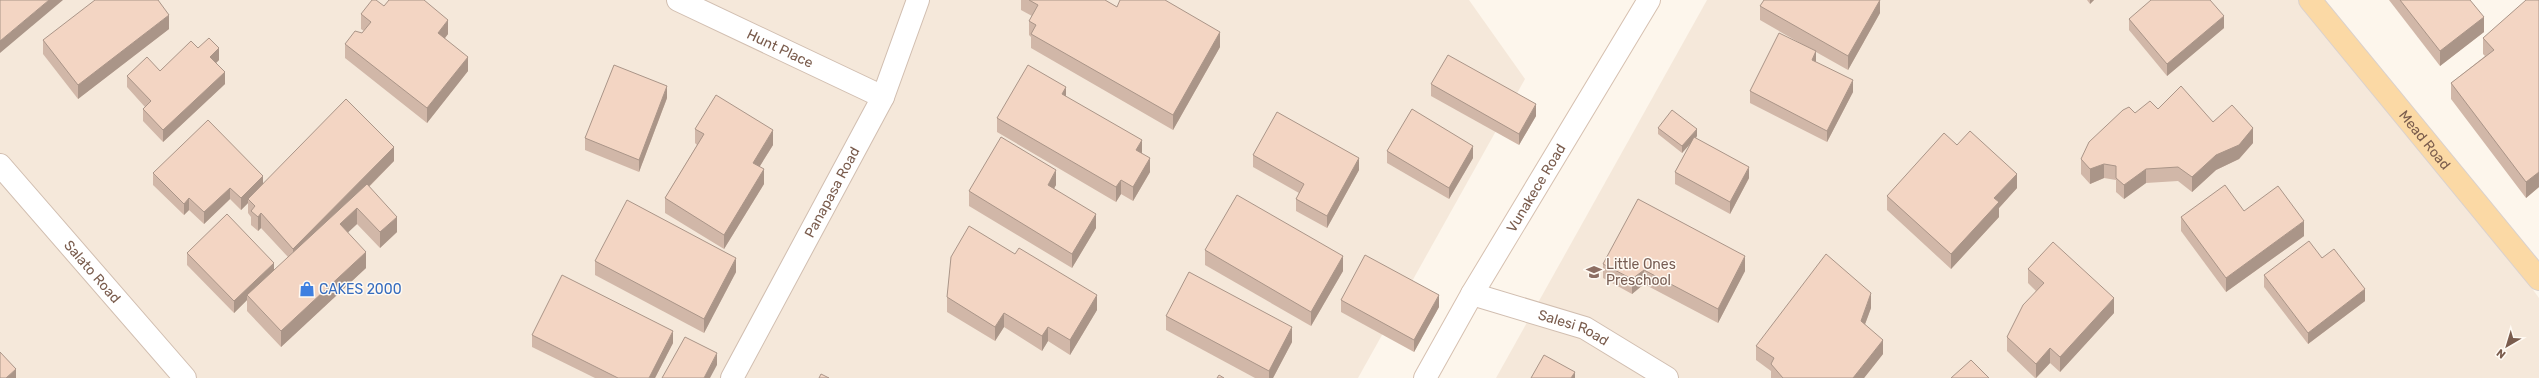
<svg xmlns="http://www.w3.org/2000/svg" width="2539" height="378" font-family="Rubik,sans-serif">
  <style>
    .residential { fill: #f5e8da }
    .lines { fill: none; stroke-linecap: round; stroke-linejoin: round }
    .street-casing { stroke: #d1beb0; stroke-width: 24 }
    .secondary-casing { stroke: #d6c0b0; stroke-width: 24 }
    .primary-casing { stroke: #dad1cd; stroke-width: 24 }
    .street { stroke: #fff; stroke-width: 22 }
    .secondary { stroke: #fff; stroke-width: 22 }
    .primary { stroke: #fbd9a5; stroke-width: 22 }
    .wall { fill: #d1b7a8 }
    .shaded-wall { fill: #aa9588 }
    .building { fill: #f3d5c3; stroke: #aa9588 }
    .labels { text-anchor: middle; stroke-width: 3; stroke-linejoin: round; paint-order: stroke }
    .street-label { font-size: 14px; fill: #7a5c4d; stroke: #fffaf3 }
    .education-label { font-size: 14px; fill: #785e54; stroke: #fffaf3; text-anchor: start }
    .shop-label { font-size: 14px; fill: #366cbe; stroke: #fffaf3; text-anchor: start }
  </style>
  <rect width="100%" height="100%" fill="#fdf6ec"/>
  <g class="residential">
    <polygon points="0,0 1469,0 1525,79 1358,378 0,378"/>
    <polygon points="1707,0 2301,0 2421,135 2539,298 2539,378 1496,378"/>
  </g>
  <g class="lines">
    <defs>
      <g id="street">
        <path id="s1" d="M678 0 883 97"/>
        <path id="s2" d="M0 165 185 378"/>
        <path id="s3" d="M1472 294 1585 328 1667 378"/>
        <path id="s4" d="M732 378 883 97 918 0"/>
      </g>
      <g id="secondary">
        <path id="s5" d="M1425 378 1472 294 1649 0"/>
      </g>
      <g id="primary">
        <path id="s6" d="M2310 0 2539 279"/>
      </g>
    </defs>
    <use href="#street" class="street-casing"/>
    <use href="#secondary" class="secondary-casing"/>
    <use href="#primary" class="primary-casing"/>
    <use href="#street" class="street"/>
    <use href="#secondary" class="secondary"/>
    <use href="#primary" class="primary"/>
  </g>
  <g class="wall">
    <polygon points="388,0 424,0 448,34 445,38 468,71 427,123 345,58 345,44 362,33 364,31 361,29 361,14 384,6 388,2"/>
    <polygon points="1021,0 1105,0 1117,7 1220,47 1173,130 1031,48 1031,37 1029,35 1029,21 1032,16 1021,10"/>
    <polygon points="1880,0 1880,13 1848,70 1816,52 1816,62 1853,92 1827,142 1750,103 1750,91 1805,46 1760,20 1760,6"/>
    <polygon points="2087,0 2094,0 2090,4"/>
    <polygon points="2389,0 2470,0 2484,32 2440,66"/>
    <polygon points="2539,0 2539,187 2526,198 2451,99 2451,83 2485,56 2483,54 2483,38"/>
    <polygon points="2129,19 2224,28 2167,76 2129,30"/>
    <polygon points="169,29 78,99 43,54 43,40"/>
    <polygon points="198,48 219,60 216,63 225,84 163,142 143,121 143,109 145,107 127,87 127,76 160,71"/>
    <polygon points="1431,84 1536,116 1519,145 1431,96"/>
    <polygon points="1066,97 1142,153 1150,172 1133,201 1121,194 1116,202 997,132 997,118"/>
    <polygon points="667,98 639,172 585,150 585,138"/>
    <polygon points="2158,109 2213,122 2253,143 2239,159 2216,170 2192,192 2178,181 2146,183 2124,199 2116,192 2116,180 2104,178 2090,184 2081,174 2081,159 2135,113"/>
    <polygon points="1658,128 1697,136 1696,138 1749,178 1730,214 1675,184 1675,172 1690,144 1682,153 1658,134"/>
    <polygon points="695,129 773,145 760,166 764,184 724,249 665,213 665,198 697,145 695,143"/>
    <polygon points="1957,145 2017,188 1999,208 1999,217 1951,269 1887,210 1887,196"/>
    <polygon points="1387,151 1473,158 1449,199 1387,163"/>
    <polygon points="1253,155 1359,170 1327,228 1296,211 1296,199 1299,193 1253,167"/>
    <polygon points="394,161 369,187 397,232 380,248 357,224 348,232 366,268 281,347 247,311 247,300 234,313 187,265 187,253 274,271 288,257 261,228 258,231 251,225 251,217 248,213 248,203 241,210 230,199 204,224 189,210 184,215 153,185 153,173 263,183"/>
    <polygon points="1056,185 1054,188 1096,228 1072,268 969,206 969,191"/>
    <polygon points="2244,211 2304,236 2226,292 2181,231 2181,217"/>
    <polygon points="1205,250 1343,271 1311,326 1205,265"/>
    <polygon points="2322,258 2365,301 2308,344 2264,287 2264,275"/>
    <polygon points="595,261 736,272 704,333 595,275"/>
    <polygon points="1603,264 1745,271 1718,323 1644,284 1632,294 1603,278"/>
    <polygon points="2028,269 2114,313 2060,372 2050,363 2036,378 2035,378 2007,351 2007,337 2036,291 2028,283"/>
    <polygon points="947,297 1097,310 1070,355 1048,341 1042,351 1004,327 995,341 947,312"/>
    <polygon points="1341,300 1439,307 1414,352 1341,312"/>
    <polygon points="1871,308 1865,324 1883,354 1864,378 1771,378 1771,371 1756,360 1756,346"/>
    <polygon points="1166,316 1292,342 1273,378 1255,378 1166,330"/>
    <polygon points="532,335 673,343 655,378 595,378 532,347"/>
  </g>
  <g class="shaded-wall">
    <polygon points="49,0 63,0 0,53 0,41"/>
    <polygon points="1880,0 1880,13 1848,70 1848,56"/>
    <polygon points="2090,0 2094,0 2090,4"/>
    <polygon points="169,15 169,29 78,99 78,85"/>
    <polygon points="2224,16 2224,28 2167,76 2167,64"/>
    <polygon points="2484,17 2484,32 2440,66 2440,51"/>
    <polygon points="448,20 448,34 438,47 438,33"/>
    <polygon points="1220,32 1220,47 1173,130 1173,115"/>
    <polygon points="219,48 219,60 210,69 210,57"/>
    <polygon points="1816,51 1816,63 1812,60"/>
    <polygon points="468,57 468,71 427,123 427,108"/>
    <polygon points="225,72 225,84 163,142 163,130"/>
    <polygon points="1853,80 1853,92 1827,142 1827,131"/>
    <polygon points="667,86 667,98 639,172 639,160"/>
    <polygon points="1066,87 1066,102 1062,94"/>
    <polygon points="1536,104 1536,116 1519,145 1519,134"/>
    <polygon points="2253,128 2253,143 2239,159 2216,170 2192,192 2192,177 2216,155"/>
    <polygon points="1697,129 1697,136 1682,153 1682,146"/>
    <polygon points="773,130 773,145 753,177 753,163"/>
    <polygon points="1142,140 1142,155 1136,150"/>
    <polygon points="1473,146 1473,158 1449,199 1449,188"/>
    <polygon points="394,147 394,161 293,263 293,249"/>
    <polygon points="1150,158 1150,172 1133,201 1133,187"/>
    <polygon points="1359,158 1359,170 1327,228 1327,216"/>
    <polygon points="2104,164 2104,178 2090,184 2090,169"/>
    <polygon points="1749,167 1749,178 1730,214 1730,202"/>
    <polygon points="764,169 764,184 724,249 724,235"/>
    <polygon points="2146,169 2146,183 2124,199 2124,185"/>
    <polygon points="1056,170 1056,185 1048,199 1048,185"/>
    <polygon points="2539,172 2539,187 2526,198 2526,182"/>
    <polygon points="2017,174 2017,188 1999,208 1999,217 1951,269 1951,254 1994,198"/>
    <polygon points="263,176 263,188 248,199 248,203 241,210 241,198"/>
    <polygon points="1121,180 1121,194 1116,202 1116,187"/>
    <polygon points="230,188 230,199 204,224 204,212"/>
    <polygon points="189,198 189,210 184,215 184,204"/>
    <polygon points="357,208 357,224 340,240 340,224"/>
    <polygon points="261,213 261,228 258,231 258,217"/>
    <polygon points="1096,214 1096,228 1072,268 1072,254"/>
    <polygon points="397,217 397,232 380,248 380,232"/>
    <polygon points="2304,221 2304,236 2226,292 2226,278"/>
    <polygon points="366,252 366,268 281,347 281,331"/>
    <polygon points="1343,256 1343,271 1311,326 1311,312"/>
    <polygon points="1745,256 1745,271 1718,323 1718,309"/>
    <polygon points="736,258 736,272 704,333 704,319"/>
    <polygon points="274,263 274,274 247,295 247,300 234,313 234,301"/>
    <polygon points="1644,270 1644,284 1632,294 1632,279"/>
    <polygon points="2365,289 2365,301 2308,344 2308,333"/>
    <polygon points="1871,293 1871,308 1861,335 1861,321"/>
    <polygon points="1097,295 1097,310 1070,355 1070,340"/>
    <polygon points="1439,295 1439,307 1414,352 1414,340"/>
    <polygon points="2114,298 2114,313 2060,372 2060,357"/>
    <polygon points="1004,313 1004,327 995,341 995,327"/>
    <polygon points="1048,327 1048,341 1042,351 1042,336"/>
    <polygon points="1292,327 1292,342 1273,378 1269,378 1269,371"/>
    <polygon points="673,331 673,343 655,378 649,378"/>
    <polygon points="1883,340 1883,354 1864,378 1853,378"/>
    <polygon points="2050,348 2050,363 2036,378 2036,364"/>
    <polygon points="717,353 717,365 710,378 704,378"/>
    <polygon points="16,369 16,378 6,378"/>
    <polygon points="1575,372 1575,378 1571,378"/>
  </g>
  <g class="building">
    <polygon points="0,0 49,0 0,41"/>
    <polygon points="95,0 158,0 169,15 78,85 43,40"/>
    <polygon points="372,0 376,0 384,6 389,0 424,0 448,20 438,33 468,57 427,108 345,44 355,31 362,33 371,22 361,14"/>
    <polygon points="1029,0 1105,0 1117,7 1120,0 1165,0 1220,32 1173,115 1031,34 1036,25 1029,21 1038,5"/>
    <polygon points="1764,0 1880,0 1848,56 1760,6"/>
    <polygon points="2151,0 2210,0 2224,16 2167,64 2129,19"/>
    <polygon points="2400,0 2470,0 2484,17 2440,51"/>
    <polygon points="2526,0 2539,0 2539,172 2526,182 2451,83 2494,50 2483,38"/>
    <polygon points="1779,33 1816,51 1812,60 1853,80 1827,131 1750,91"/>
    <polygon points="209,38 219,48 210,57 225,72 163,130 143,109 151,101 127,76 147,57 160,71 191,41 198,48"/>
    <polygon points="1448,55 1536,104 1519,134 1431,84"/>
    <polygon points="614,65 667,86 639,160 585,138"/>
    <polygon points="1028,65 1066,87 1062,94 1142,140 1136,150 1150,158 1133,187 1121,180 1116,187 997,118"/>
    <polygon points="2181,86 2213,122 2232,105 2253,128 2239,145 2216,155 2192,177 2178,167 2146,169 2124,185 2116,178 2116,166 2104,164 2090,169 2081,159 2089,142 2123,110 2129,107 2135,113 2150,101 2158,109"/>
    <polygon points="716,95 773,130 753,163 764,169 724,235 665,198 704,134 695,129"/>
    <polygon points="346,99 394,147 293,249 261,213 258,217 251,211 255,206 248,199"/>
    <polygon points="1412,109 1473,146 1449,188 1387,151"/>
    <polygon points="1672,110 1697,129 1682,146 1658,128"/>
    <polygon points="1277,112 1359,158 1327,216 1296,199 1304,184 1253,155"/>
    <polygon points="208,120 263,176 241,198 230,188 204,212 189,198 184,204 153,173"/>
    <polygon points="1970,131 2017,174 1994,198 1999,202 1951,254 1887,196 1944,133 1957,145"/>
    <polygon points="1001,137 1056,170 1048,185 1096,214 1072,254 969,191"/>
    <polygon points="1694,137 1749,167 1730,202 1675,172"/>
    <polygon points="367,184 397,217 380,232 357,208 340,224 366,252 281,331 247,295"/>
    <polygon points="2225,185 2244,211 2278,186 2304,221 2226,278 2181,217"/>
    <polygon points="1237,195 1343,256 1311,312 1205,250"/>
    <polygon points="1638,199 1745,256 1718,309 1644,270 1632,279 1603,264"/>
    <polygon points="627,200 736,258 704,319 595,261"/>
    <polygon points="227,214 274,263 234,301 187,253"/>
    <polygon points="969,226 1015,254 1019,248 1097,295 1070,340 1048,327 1042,336 1004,313 995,327 947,297 951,257"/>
    <polygon points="2309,241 2322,258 2334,249 2365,289 2308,333 2264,275"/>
    <polygon points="2053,242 2114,298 2060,357 2050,348 2036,364 2007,337 2023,305 2044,283 2028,269"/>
    <polygon points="1826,254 1871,293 1861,321 1883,340 1853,378 1783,378 1771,364 1774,358 1756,346"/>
    <polygon points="1365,255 1439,295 1414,340 1341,300"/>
    <polygon points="1189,272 1292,327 1269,371 1166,316"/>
    <polygon points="562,275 673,331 649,378 618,378 532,335"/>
    <polygon points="685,337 717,353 704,378 662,378"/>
    <polygon points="0,352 16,369 6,378 0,378"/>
    <polygon points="1544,355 1575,372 1571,378 1531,378"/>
    <polygon points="1971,360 1989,378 1951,378"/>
    <polygon points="821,374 829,378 819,378"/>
    <polygon points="1219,375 1224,378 1217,378"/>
  </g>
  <defs>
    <symbol id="school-bare" viewBox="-9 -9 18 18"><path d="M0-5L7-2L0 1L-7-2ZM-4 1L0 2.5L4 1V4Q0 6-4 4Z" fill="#8d6e63" stroke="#fffaf3" stroke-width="2.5" paint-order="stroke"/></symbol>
    <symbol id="shop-bare" viewBox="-9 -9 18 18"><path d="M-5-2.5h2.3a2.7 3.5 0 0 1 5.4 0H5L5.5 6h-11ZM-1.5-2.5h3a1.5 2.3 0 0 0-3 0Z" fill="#3f7fe0" stroke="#fffaf3" stroke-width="2.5" paint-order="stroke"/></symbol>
  </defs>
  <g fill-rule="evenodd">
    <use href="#school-bare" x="1583" y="261" width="22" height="22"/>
    <use href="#shop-bare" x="296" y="278" width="22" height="22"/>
  </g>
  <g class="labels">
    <g class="street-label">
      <text dy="5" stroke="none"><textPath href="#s1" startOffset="113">Hunt Place</textPath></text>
      <text dy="5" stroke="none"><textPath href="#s6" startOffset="181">Mead Road</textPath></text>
      <text dy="5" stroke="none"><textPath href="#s5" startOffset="220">Vunakece Road</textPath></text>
      <text dy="5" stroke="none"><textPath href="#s4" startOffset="211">Panapasa Road</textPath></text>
      <text dy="5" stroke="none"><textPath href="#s2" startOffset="141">Salato Road</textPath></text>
      <text dy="5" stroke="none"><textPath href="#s3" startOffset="107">Salesi Road</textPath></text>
    </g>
    <g class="education-label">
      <text x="1606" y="269">Little Ones<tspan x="1606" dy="16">Preschool</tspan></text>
    </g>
    <g class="shop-label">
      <text x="319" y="294">CAKES 2000</text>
    </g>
  </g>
  <g transform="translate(2507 346) rotate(218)" stroke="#fffaf3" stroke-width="3" paint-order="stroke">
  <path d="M0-3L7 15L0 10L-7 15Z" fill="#7a5c4d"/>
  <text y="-6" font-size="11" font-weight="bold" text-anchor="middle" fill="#7a5c4d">N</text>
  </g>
</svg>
